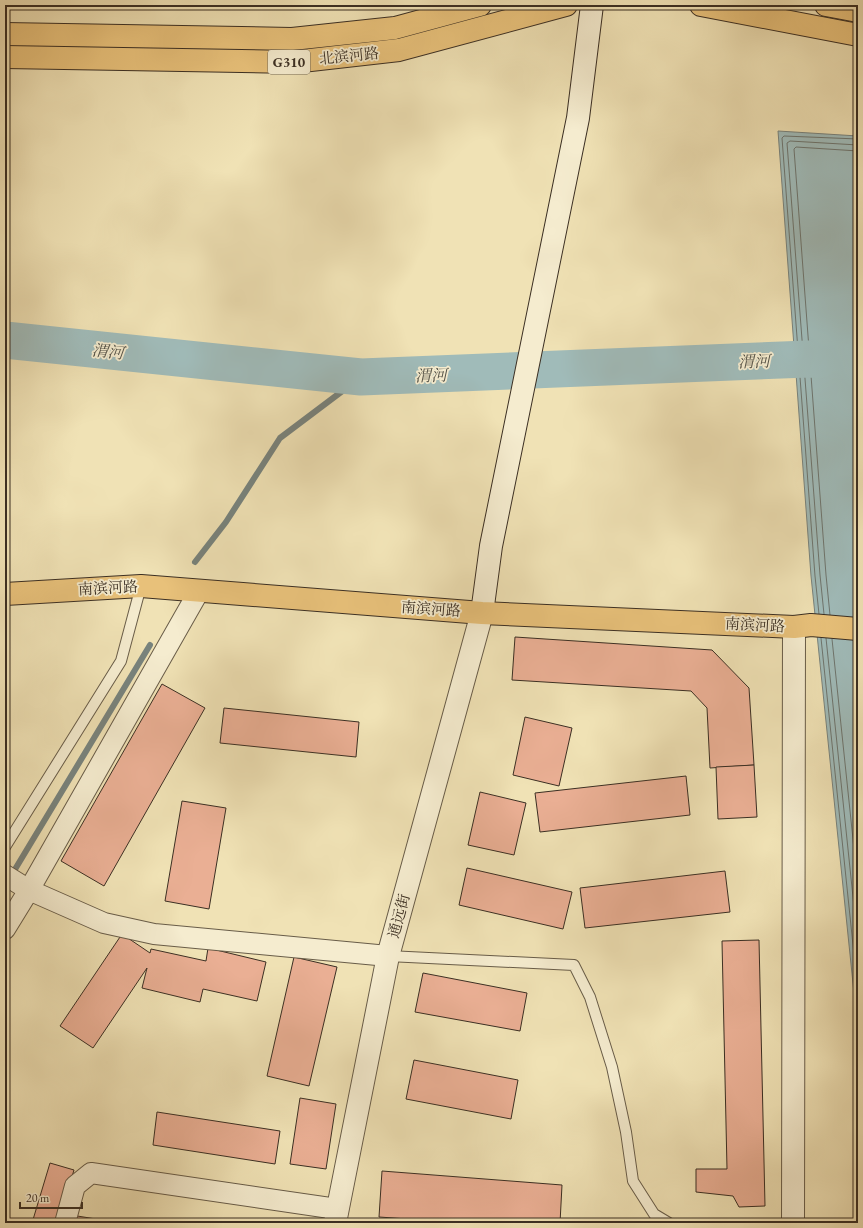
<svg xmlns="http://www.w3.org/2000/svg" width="863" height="1228" font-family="'EB Garamond','Noto Serif SC',serif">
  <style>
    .water { fill: #a0bbb9; stroke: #78837d }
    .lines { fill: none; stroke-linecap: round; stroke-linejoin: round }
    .shore { stroke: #6e756e; stroke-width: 1 }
    .stream { stroke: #78837d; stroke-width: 6 }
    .river { stroke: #a0bbb9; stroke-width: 37 }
    .building { fill: #eaaf94; stroke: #3b2f23 }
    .service-casing { stroke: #685c48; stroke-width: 12 }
    .minor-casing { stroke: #685c48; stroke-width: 22 }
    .tertiary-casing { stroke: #685c48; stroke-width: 24 }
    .secondary-casing { stroke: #3b2f23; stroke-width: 24 }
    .primary-casing { stroke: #3b2f23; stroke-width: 24 }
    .trunk-casing { stroke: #3b2f23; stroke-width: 24 }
    .service { stroke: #f5eccf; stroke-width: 10 }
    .minor { stroke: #f5eccf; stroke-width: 20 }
    .tertiary { stroke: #f5eccf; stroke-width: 22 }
    .secondary { stroke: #f5eccf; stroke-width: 22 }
    .primary { stroke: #e8c17a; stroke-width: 22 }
    .trunk { stroke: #e8c17a; stroke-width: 22 }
    .labels { text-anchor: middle; stroke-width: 3.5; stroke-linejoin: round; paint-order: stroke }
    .shield { fill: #f5eccf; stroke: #736857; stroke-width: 1 }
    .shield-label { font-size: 14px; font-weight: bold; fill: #3b2f23 }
    .street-label { font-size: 15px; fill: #3b2f23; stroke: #f5eccf }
    .water-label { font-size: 16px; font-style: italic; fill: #545248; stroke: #f5eccf }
  </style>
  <rect width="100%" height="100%" fill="#f0e2b5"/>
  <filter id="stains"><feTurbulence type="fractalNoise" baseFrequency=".005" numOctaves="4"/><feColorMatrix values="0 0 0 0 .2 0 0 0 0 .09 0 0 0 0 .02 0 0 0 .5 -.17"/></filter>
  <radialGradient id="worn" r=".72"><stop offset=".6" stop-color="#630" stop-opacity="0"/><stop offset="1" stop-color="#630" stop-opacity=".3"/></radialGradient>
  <polygon class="water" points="778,131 858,136 858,1032 811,576"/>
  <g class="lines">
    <g class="shore">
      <polyline points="819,614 815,576 782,138 784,136 858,139"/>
      <polyline points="824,614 820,575 787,143 790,141 858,145"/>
      <polyline points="830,615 826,575 794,149 796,147 858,151"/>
      <polyline points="821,638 858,993"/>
      <polyline points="826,638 858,945"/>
      <polyline points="832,639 858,887"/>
    </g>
    <g class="stream">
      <polyline points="195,562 226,522 280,438 361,377"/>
      <polyline points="11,876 150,645"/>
    </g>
    <polyline class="river" points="5,340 361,377 808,359 858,362"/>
  </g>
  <g class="building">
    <polygon points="515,637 712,650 749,688 754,765 710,768 707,708 691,691 512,680"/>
    <polygon points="162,684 205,708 104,886 61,861"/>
    <polygon points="224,708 359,722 356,757 220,743"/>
    <polygon points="525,717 572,728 559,786 513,775"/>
    <polygon points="754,765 757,817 718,819 716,767"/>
    <polygon points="686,776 690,815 540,832 535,793"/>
    <polygon points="480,792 526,803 514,855 468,845"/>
    <polygon points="182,801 226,808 209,909 165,901"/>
    <polygon points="467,868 572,892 563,929 459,905"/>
    <polygon points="725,871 730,912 585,928 580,888"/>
    <polygon points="122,934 150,953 151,949 206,961 208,948 266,962 257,1001 203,989 200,1002 142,988 147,968 93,1048 60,1026"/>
    <polygon points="759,940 765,1206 739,1207 733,1196 696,1192 696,1169 727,1169 722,941"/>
    <polygon points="294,957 337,967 309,1086 267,1076"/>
    <polygon points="423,973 527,993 520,1031 415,1012"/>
    <polygon points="414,1060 518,1080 511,1119 406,1099"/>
    <polygon points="300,1098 336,1104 326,1169 290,1164"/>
    <polygon points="157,1112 280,1131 275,1164 153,1145"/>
    <polygon points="50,1163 74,1170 58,1223 32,1223"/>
    <polygon points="382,1171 562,1185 560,1223 465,1223 379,1217"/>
    <polygon points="71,1215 121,1223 69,1223"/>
  </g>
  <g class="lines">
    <defs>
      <g id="service">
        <polyline points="5,847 121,661 141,586"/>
        <polyline points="388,956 574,965 590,997 612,1067 626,1132 633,1181 654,1214 669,1223"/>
      </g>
      <g id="minor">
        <polyline points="5,875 29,890 104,923 154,934 388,956"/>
        <polyline points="5,929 29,890 199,591"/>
        <polyline points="65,1223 75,1186 91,1173 337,1209"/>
      </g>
      <g id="tertiary">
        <polyline points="335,1223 388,956 482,613"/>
        <polyline points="793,1223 794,627"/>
      </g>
      <polyline id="secondary" points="482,613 491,546 578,118 592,5"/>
      <polyline id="primary" points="5,594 141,586 482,613 794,627 811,625 858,629"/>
      <g id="trunk">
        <polyline points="701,5 858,35"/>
        <polyline points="826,5 858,11"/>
        <polyline points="5,34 292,39 395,28 480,5"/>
        <polyline points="5,57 293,62 399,50 566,5"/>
      </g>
    </defs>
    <use href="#service" class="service-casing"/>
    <use href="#minor" class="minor-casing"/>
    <use href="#tertiary" class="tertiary-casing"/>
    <use href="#secondary" class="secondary-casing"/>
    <use href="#primary" class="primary-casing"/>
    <use href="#trunk" class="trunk-casing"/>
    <use href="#service" class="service"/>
    <use href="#minor" class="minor"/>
    <use href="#tertiary" class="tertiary"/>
    <use href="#secondary" class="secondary"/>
    <use href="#primary" class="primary"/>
    <use href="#trunk" class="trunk"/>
  </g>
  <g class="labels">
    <rect class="shield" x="268" y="50" width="42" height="24" rx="3"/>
    <g class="shield-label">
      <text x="289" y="67">G310</text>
    </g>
    <g class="street-label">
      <text transform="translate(349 56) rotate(-6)" y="5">北滨河路</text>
      <text transform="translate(108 588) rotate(-3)" y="5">南滨河路</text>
      <text transform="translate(431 609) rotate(4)" y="5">南滨河路</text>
      <text transform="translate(755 625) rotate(3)" y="5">南滨河路</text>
      <text transform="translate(399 916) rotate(-75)" y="5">通远街</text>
    </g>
    <g class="water-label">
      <text transform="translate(108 351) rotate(6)" y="6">渭河</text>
      <text transform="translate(754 361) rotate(-2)" y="6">渭河</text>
      <text transform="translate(431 375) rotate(-2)" y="6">渭河</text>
    </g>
  </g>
  <rect width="863" height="1228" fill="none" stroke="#f0e2b5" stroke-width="20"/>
  <rect x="6" y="6" width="851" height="1216" fill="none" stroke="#3b2f23" stroke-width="2"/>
  <rect x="10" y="10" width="843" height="1208" fill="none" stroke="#3b2f23"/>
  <path d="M20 1202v6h62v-6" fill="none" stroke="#3b2f23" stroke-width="2"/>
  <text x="26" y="1202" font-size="12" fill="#3b2f23" stroke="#f5eccf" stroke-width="3" paint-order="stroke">20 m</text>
  <rect width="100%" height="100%" filter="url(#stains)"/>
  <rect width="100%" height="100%" fill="url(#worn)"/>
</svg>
